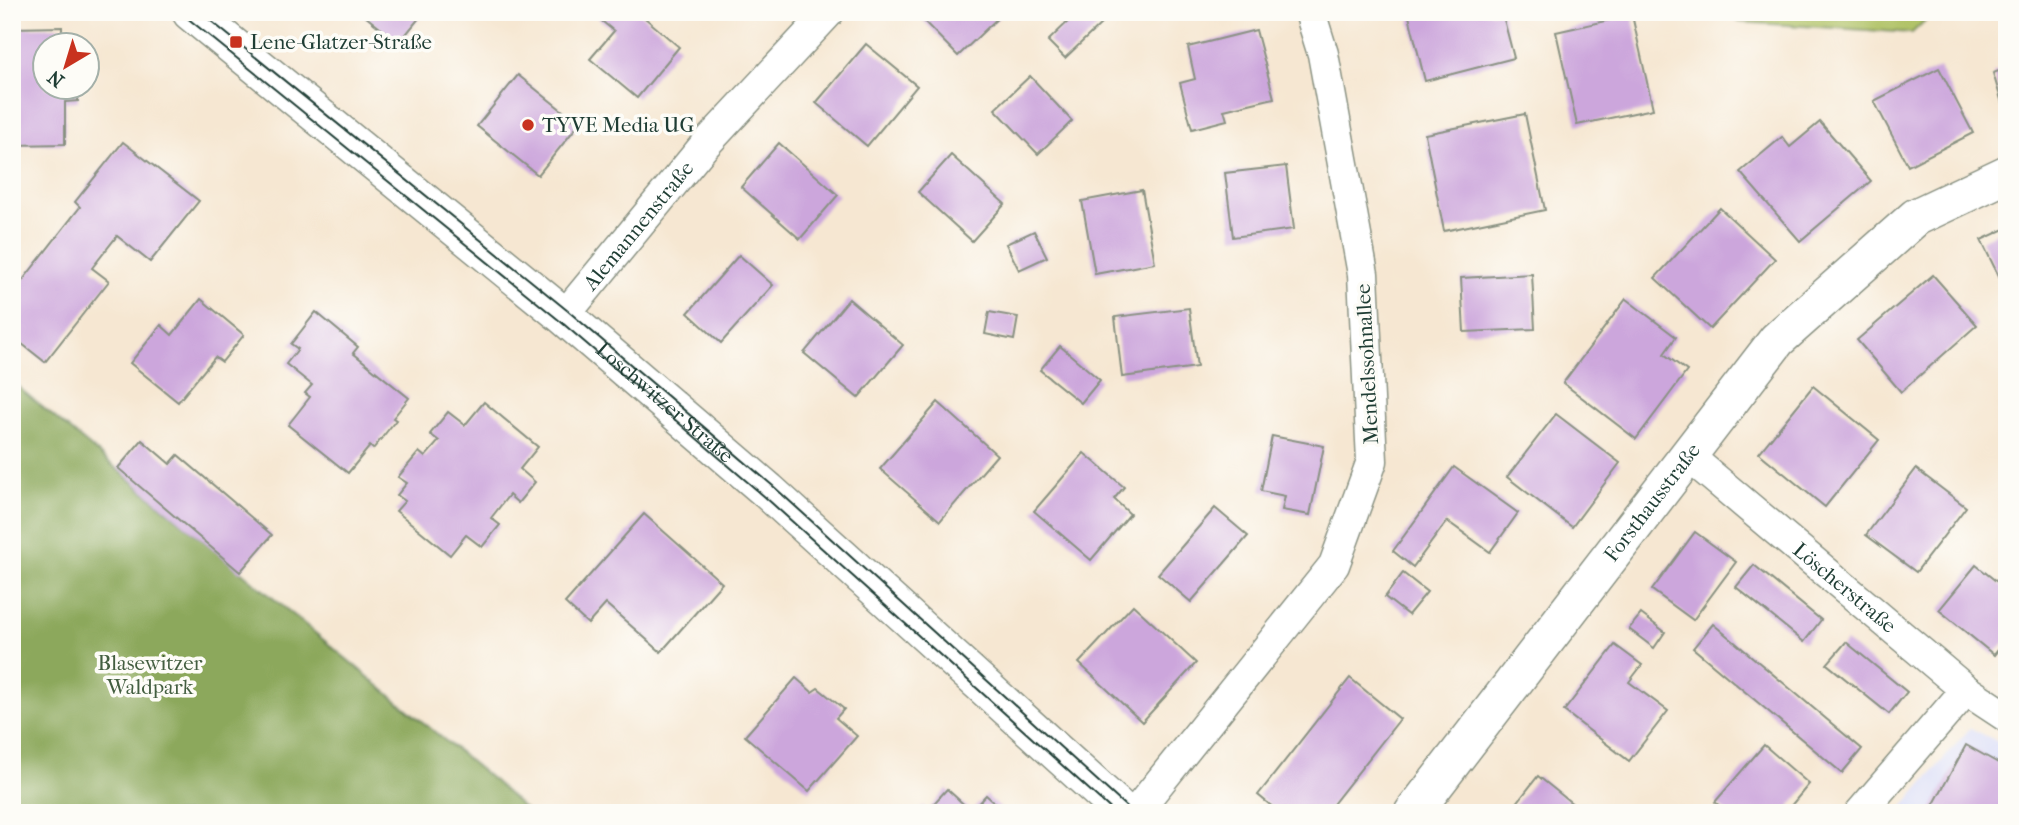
<svg xmlns="http://www.w3.org/2000/svg" width="2019" height="825" font-family="'IM FELL French Canon',serif">
  <style>
    .built { fill: #d4d8f9 }
    .green { fill: #b0c266; stroke: #68804d; stroke-width: 2 }
    .forest { fill: #8ca85b; stroke: #567248; stroke-width: 2 }
    .building { fill: #cca6dc }
    .lines { fill: none; stroke-linecap: round; stroke-linejoin: round }
    .minor-casing { stroke: #8a9283; stroke-width: 33 }
    .tertiary-casing { stroke: #8a9283; stroke-width: 40 }
    .minor { stroke: #fff; stroke-width: 30 }
    .tertiary { stroke: #fff; stroke-width: 37 }
    .tram { stroke: #1f3d34; stroke-width: 2 }
    .poi-dot { fill: #c8321e; stroke: #fdfcf7; stroke-width: 2.5 }
    .labels { text-anchor: middle; stroke-width: 7; stroke-linejoin: round; paint-order: stroke }
    .poi-label { font-size: 21px; fill: #1f3d34; stroke: #fdfcf7; text-anchor: start }
    .street-label { font-size: 21px; fill: #1f3d34; stroke: #fdfcf7 }
    .park-label { font-size: 21px; fill: #435e40; stroke: #fdfcf7 }
  </style>
  <rect width="100%" height="100%" fill="#fdfcf7"/>
  <filter id="ink" filterUnits="userSpaceOnUse"><feTurbulence type="fractalNoise" baseFrequency=".0143" numOctaves="2"/><feDisplacementMap in="SourceGraphic" scale="14" xChannelSelector="R" yChannelSelector="G"/><feConvolveMatrix kernelMatrix="1 2 1 2 8 2 1 2 1" color-interpolation-filters="sRGB"/></filter>
  <filter id="wash" filterUnits="userSpaceOnUse"><feTurbulence type="fractalNoise" baseFrequency=".00686" numOctaves="4" result="noise"/><feDisplacementMap in="SourceGraphic" scale="28" xChannelSelector="R" yChannelSelector="G"/><feGaussianBlur stdDeviation="1.57" result="paint"/><feColorMatrix in="noise" values="0 0 0 0 0 0 0 0 0 0 0 0 0 0 0 0 0 1.4 0 .05"/><feComposite in="paint" operator="in"/></filter>
  <g filter="url(#wash)">
    <rect width="100%" height="100%" fill="#f6e7d2"/>
    <polygon class="built" points="1970,728 2007,746 2007,813 1898,813"/>
    <polygon class="green" points="1730,12 1934,12 1912,33 1739,22"/>
    <polygon class="forest" points="12,382 494,781 529,813 12,813"/>
    <g id="blocks">
      <g class="building">
        <polygon points="360,12 424,12 399,43"/>
        <polygon points="601,12 638,12 679,47 637,98 590,59 614,31 597,17"/>
        <polygon points="915,12 1004,12 958,56"/>
        <polygon points="1078,12 1093,12 1103,22 1065,58 1048,41"/>
        <polygon points="1408,12 1502,12 1514,58 1425,81"/>
        <polygon points="1632,15 1653,109 1577,125 1556,32"/>
        <polygon points="62,27 62,46 46,46 46,88 78,88 78,101 65,102 65,144 12,145 12,28"/>
        <polygon points="1256,30 1274,98 1224,110 1227,120 1192,129 1180,83 1195,79 1188,47"/>
        <polygon points="866,44 917,86 867,146 816,103"/>
        <polygon points="1939,68 1973,133 1908,166 1874,101"/>
        <polygon points="2007,68 2007,102 2002,103 1993,73"/>
        <polygon points="518,75 579,124 538,175 477,126"/>
        <polygon points="1030,76 1072,121 1038,154 995,109"/>
        <polygon points="1525,114 1545,210 1444,231 1425,134"/>
        <polygon points="1820,122 1871,181 1800,241 1740,172 1782,137 1790,147"/>
        <polygon points="123,142 199,201 150,262 117,236 92,268 109,281 45,362 12,336 12,294 80,207 75,202"/>
        <polygon points="779,143 838,195 800,239 741,187"/>
        <polygon points="951,155 1005,204 972,241 918,192"/>
        <polygon points="1286,166 1294,229 1233,237 1225,173"/>
        <polygon points="1142,190 1155,263 1095,274 1082,201"/>
        <polygon points="1720,208 1775,259 1710,329 1655,278"/>
        <polygon points="2007,228 2007,293 1981,240"/>
        <polygon points="1034,231 1047,257 1019,270 1006,244"/>
        <polygon points="739,255 773,285 721,343 688,313"/>
        <polygon points="1532,274 1535,329 1464,332 1461,278"/>
        <polygon points="1933,275 1977,325 1901,392 1857,340"/>
        <polygon points="201,299 244,335 222,362 215,357 178,402 130,363 161,325 172,335"/>
        <polygon points="849,299 903,345 858,398 804,353"/>
        <polygon points="1626,299 1676,337 1664,354 1687,371 1636,439 1563,383"/>
        <polygon points="1189,308 1197,367 1122,377 1115,317"/>
        <polygon points="316,312 358,347 353,353 409,398 393,418 396,420 373,449 370,446 348,473 288,425 310,397 305,393 312,385 286,364 298,349 291,344"/>
        <polygon points="989,312 1018,317 1014,340 985,334"/>
        <polygon points="1060,346 1100,380 1081,403 1040,370"/>
        <polygon points="1813,386 1879,440 1825,507 1759,453"/>
        <polygon points="484,402 538,447 520,469 535,482 518,503 509,495 491,518 500,525 482,547 466,535 450,555 396,511 405,501 397,495 407,483 398,477 419,452 425,457 439,441 430,434 448,412 465,425"/>
        <polygon points="938,402 997,455 940,521 880,469"/>
        <polygon points="1556,414 1620,463 1572,527 1507,477"/>
        <polygon points="1272,436 1324,446 1310,515 1282,510 1285,496 1261,491"/>
        <polygon points="142,440 170,464 178,455 272,535 240,572 118,468"/>
        <polygon points="1084,453 1124,487 1114,499 1130,514 1091,560 1034,511"/>
        <polygon points="1454,467 1518,513 1490,552 1447,521 1413,567 1393,551"/>
        <polygon points="1916,469 1966,507 1916,572 1866,535"/>
        <polygon points="1215,508 1248,536 1191,602 1158,574"/>
        <polygon points="644,514 722,583 661,652 606,604 588,624 565,603"/>
        <polygon points="1695,532 1736,562 1693,620 1652,590"/>
        <polygon points="1754,565 1821,620 1804,642 1736,587"/>
        <polygon points="1976,565 2007,590 2007,639 1994,655 1939,610"/>
        <polygon points="1403,573 1427,592 1408,615 1385,597"/>
        <polygon points="1133,605 1196,663 1142,722 1079,663"/>
        <polygon points="1641,614 1665,632 1654,648 1629,629"/>
        <polygon points="1713,624 1862,749 1842,773 1693,648"/>
        <polygon points="1846,642 1907,692 1889,714 1827,664"/>
        <polygon points="1615,645 1642,665 1629,682 1668,711 1629,761 1564,711"/>
        <polygon points="796,678 812,692 818,688 844,709 836,718 857,736 809,791 745,736"/>
        <polygon points="1350,678 1400,719 1326,813 1280,813 1258,795"/>
        <polygon points="1764,745 1809,784 1785,813 1728,813 1715,802"/>
        <polygon points="1966,745 2007,768 2007,813 1929,813"/>
        <polygon points="1538,776 1584,813 1509,813"/>
        <polygon points="947,789 971,811 986,795 1006,813 917,813 923,806 928,810"/>
      </g>
    </g>
  </g>
  <g filter="url(#ink)">
    <use href="#blocks" fill-opacity="0" stroke="#8a9283" stroke-width="2"/>
    <g class="lines">
      <defs>
        <g id="minor">
          <path id="s1" d="M564 316 704 146 829 12"/>
          <path id="s2" d="M1687 455 1966 690 2007 717"/>
          <polyline points="1135,813 1334,565 1372,461 1363,274 1323,54 1310,12"/>
          <polyline points="1860,813 1966,690"/>
        </g>
        <g id="tertiary">
          <path id="s3" d="M191 12 564 316 768 491 1124 813"/>
          <path id="s4" d="M1413 813 1777 340 1916 217 2007 174"/>
        </g>
      </defs>
      <use href="#minor" class="minor-casing"/>
      <use href="#tertiary" class="tertiary-casing"/>
      <use href="#minor" class="minor"/>
      <use href="#tertiary" class="tertiary"/>
      <g class="tram">
        <polyline points="180,12 560,321 765,497 1115,813"/>
        <polyline points="200,12 568,311 773,486 1133,813"/>
      </g>
    </g>
  </g>
  <g class="poi-dot">
    <rect x="229" y="35" width="14" height="14" rx="3.5"/>
    <circle cx="528" cy="125" r="7"/>
  </g>
  <g class="labels">
    <g class="poi-label">
      <text x="250" y="49">Lene-Glatzer-Straße</text>
      <text x="542" y="132">TYVE Media UG</text>
    </g>
    <g class="street-label">
      <text dy="7" stroke="none"><textPath href="#s1" startOffset="117">Alemannenstraße</textPath></text>
      <text transform="translate(1367 364) rotate(-93)" y="7">Mendelssohnallee</text>
      <text dy="7" stroke="none"><textPath href="#s3" startOffset="614">Loschwitzer Straße</textPath></text>
      <text dy="7" stroke="none"><textPath href="#s4" startOffset="392">Forsthausstraße</textPath></text>
      <text dy="7" stroke="none"><textPath href="#s2" startOffset="206">Löscherstraße</textPath></text>
    </g>
    <g class="park-label">
      <text x="150" y="670">Blasewitzer<tspan x="150" dy="24">Waldpark</tspan></text>
    </g>
  </g>
  <rect width="2019" height="825" fill="none" stroke="#fdfcf7" stroke-width="42"/>
  <g transform="translate(66 66) rotate(218)"><circle r="33" fill="#fdfcf7" stroke="#a4b0a9" stroke-width="2"/>
  <path d="M0-5L12 26L0 18L-12 26Z" fill="#c8321e"/>
  <text y="-10" font-size="19" font-weight="bold" text-anchor="middle" fill="#1f3d34">N</text>
  </g>
</svg>
